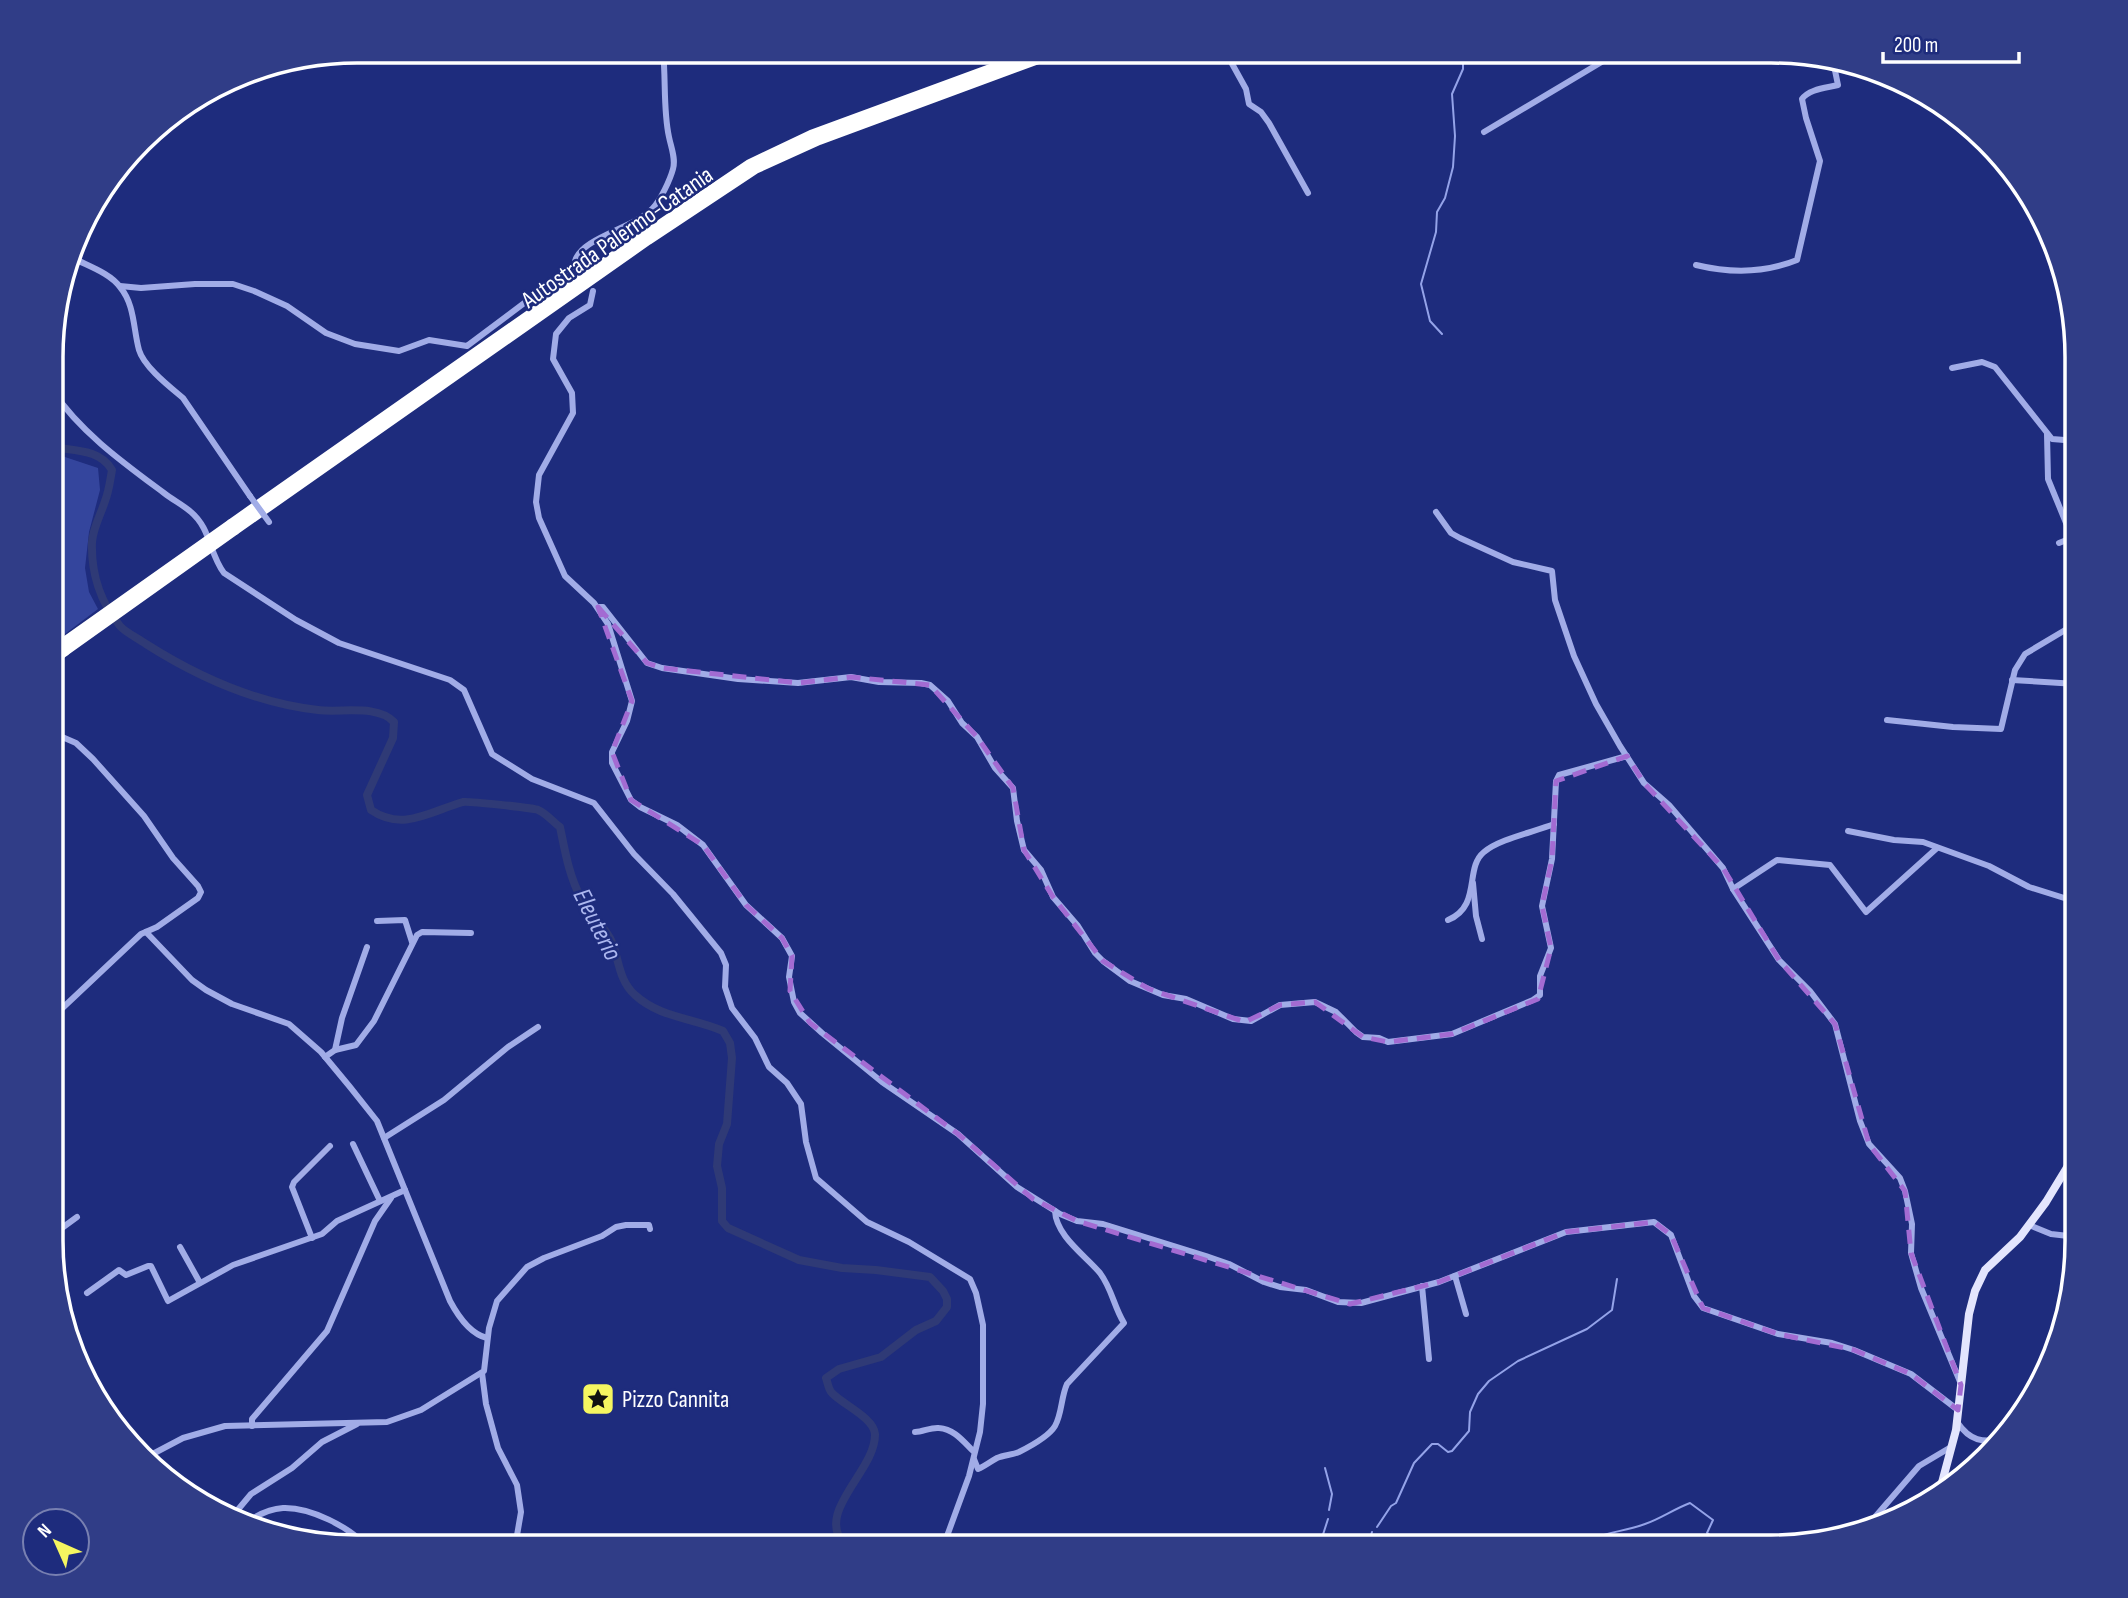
<svg xmlns="http://www.w3.org/2000/svg" width="2128" height="1598" font-family="'Sofia Sans Condensed',sans-serif">
  <style>
    .green { fill: #34459d }
    .lines { fill: none; stroke-linecap: round; stroke-linejoin: round }
    .stream { stroke: #94a3e9; stroke-width: 2 }
    .river { stroke: #2f3a76; stroke-width: 8 }
    .minor { stroke: #a1ace7; stroke-width: 6 }
    .major { stroke: #e3e5fd; stroke-width: 8 }
    .highway { stroke: #fff; stroke-width: 10 }
    .minor-bridge { stroke: #a1ace7; stroke-width: 6 }
    .highway-bridge { stroke: #fff; stroke-width: 10 }
    .marked { fill: none; stroke: #a36bd2; stroke-width: 5; stroke-dasharray: 14 9; stroke-linejoin: round }
    .labels { text-anchor: middle; stroke-width: 5; stroke-linejoin: round; paint-order: stroke }
    .street-label { font-size: 24px; fill: #fff; stroke: #1e2c7d }
    .poi-label { font-size: 24px; fill: #fff; stroke: #1e2c7d; text-anchor: start }
    .water-label { font-size: 26px; font-style: italic; fill: #acb7ef; stroke: #1e2c7d }
    .rim { fill: none; stroke: #fff; stroke-width: 3.5 }
  </style>
  <rect width="100%" height="100%" fill="#1e2c7d"/>
  <polygon class="green" points="53,453 98,468 100,490 89,532 85,568 89,592 98,609 53,643"/>
  <g class="lines">
    <g class="stream">
      <polyline points="1442,334 1430,321 1421,284 1436,232 1437,212 1445,198 1453,167 1455,136 1452,94 1463,69 1463,51"/>
      <polyline points="1325,1468 1332,1494 1329,1510"/>
      <polyline points="1377,1527 1391,1506 1396,1503 1414,1463 1432,1444 1438,1444 1448,1452 1452,1451 1469,1431 1470,1412 1478,1394 1489,1381 1518,1361 1587,1329 1612,1310 1617,1279"/>
      <polyline points="1319,1547 1328,1519"/>
      <polyline points="1367,1547 1372,1532"/>
      <path d="M1577 1547C1599 1532 1620 1533 1645 1524 1660 1519 1674 1509 1690 1503L1713 1520 1707 1533 1728 1547"/>
    </g>
    <path class="river" d="M53 447C74 451 100 449 112 470 110 481 109 491 105 501 101 514 93 528 92 542 91 572 100 602 120 626 126 633 138 638 146 644 198 677 255 703 318 710 341 713 377 704 394 722L393 738 367 795 371 810C403 832 431 811 463 802 468 801 534 808 538 810 546 813 553 822 560 827 565 851 569 876 581 898 589 914 605 926 612 942 619 960 619 981 635 995 660 1018 694 1018 723 1031L730 1043 732 1058 727 1124 719 1144 717 1166 722 1188V1221L728 1228 799 1260 842 1268 876 1270 930 1277 943 1291 947 1299V1307L936 1321 916 1330 881 1357 839 1369 826 1378C828 1383 828 1389 832 1393 842 1404 874 1418 875 1434 876 1472 812 1512 846 1547"/>
    <g class="minor">
      <polyline points="1225,51 1246,89 1249,104 1261,112 1269,123 1308,193"/>
      <polyline points="1484,132 1620,51"/>
      <path d="M73 258C88 266 110 273 120 287 135 305 133 328 139 350 144 367 170 387 183 398L250 496"/>
      <path d="M1696 265C1729 273 1765 273 1797 260L1820 161 1806 118 1802 99C1809 89 1826 88 1838 85L1833 61"/>
      <path d="M579 270 575 261C582 237 635 228 653 208 661 199 670 180 673 169 676 159 671 147 669 137 663 110 666 79 663 51"/>
      <polyline points="120,286 141,288 195,284 233,284 254,291 287,306 326,333 355,344 399,351 429,340 467,346 576,264"/>
      <polyline points="593,291 590,305 569,318 556,334 553,359 572,393 573,413 539,475 536,502 539,518 565,576 594,603 608,624 632,701 627,721 612,752 612,763 631,800 640,807 677,825 703,845 746,905 782,938 792,956 789,977 794,1002 800,1013 822,1033 882,1082 958,1134 1017,1187 1060,1214 1077,1221 1103,1224 1206,1256 1229,1264 1264,1282 1280,1287 1306,1290 1338,1302 1361,1303 1439,1282 1566,1232 1654,1222 1671,1235 1694,1296 1703,1308 1778,1334 1832,1343 1854,1350 1911,1374 1958,1410"/>
      <polyline points="1952,368 1982,362 1995,367 2052,439 2077,441"/>
      <path d="M53 391C80 432 125 464 164 493 173 500 183 505 191 512 211 529 209 553 224 573L296 620 339 643 450 680 464 690 492 754 532 779 594 803 634 854 673 894 721 953 726 965 725 987 732 1008 755 1038 769 1067 787 1083 801 1104 806 1142 816 1178 867 1222 909 1242 970 1279 976 1293 983 1325V1404L980 1432 969 1476 943 1547"/>
      <polyline points="2047,434 2048,479 2071,535 2069,539 2059,543"/>
      <polyline points="1436,512 1451,533 1460,538 1513,562 1552,571 1555,600 1574,656 1596,704 1620,746 1644,783 1669,805 1723,868 1733,889 1779,960 1810,991 1835,1024 1860,1121 1869,1144 1900,1178 1905,1191 1912,1224 1911,1253 1921,1288 1961,1384"/>
      <polyline points="599,607 603,607 647,663 662,668 738,679 798,683 851,677 879,682 921,683 930,685 948,701 962,723 977,737 995,768 1013,788 1017,821 1024,850 1041,870 1053,897 1078,926 1095,953 1103,961 1130,981 1163,995 1186,999 1233,1019 1251,1021 1280,1005 1315,1002 1336,1012 1356,1032 1363,1037 1379,1038 1388,1042 1452,1034 1533,1000 1540,995 1540,976 1551,948 1542,906 1552,859 1556,781 1559,775 1627,756"/>
      <polyline points="2012,680 2077,684"/>
      <polyline points="1887,720 1953,727 2001,729 2015,670 2025,654 2077,623"/>
      <polyline points="1848,831 1894,840 1923,842 1989,866 2029,887 2077,902"/>
      <polyline points="1473,883 1476,916 1482,939"/>
      <polyline points="1733,889 1777,860 1830,865 1866,912 1937,848"/>
      <path d="M1448 920C1482 906 1464 868 1484 852 1499 839 1534 832 1554 824"/>
      <polyline points="377,921 405,920 412,942"/>
      <path d="M146 932 192 980 206 990 232 1004 289 1024 321 1052 350 1087 377 1121 450 1301C458 1316 470 1334 487 1338"/>
      <polyline points="52,1018 141,934 157,927 198,898 201,892 198,886 173,858 144,816 93,759 76,743 53,733"/>
      <polyline points="335,1050 342,1018 367,947"/>
      <polyline points="325,1057 335,1050 356,1045 374,1021 417,935 422,932 471,933"/>
      <polyline points="384,1138 444,1100 508,1047 538,1027"/>
      <polyline points="353,1144 380,1201"/>
      <polyline points="2029,1225 2051,1234 2077,1237"/>
      <polyline points="51,1236 77,1217"/>
      <polyline points="312,1238 292,1187 294,1182 330,1146"/>
      <polyline points="180,1247 199,1281"/>
      <polyline points="1455,1276 1466,1314"/>
      <polyline points="1422,1286 1429,1359"/>
      <polyline points="87,1293 119,1270 126,1275 148,1266 151,1266 168,1301 233,1265 322,1234 337,1221 405,1190"/>
      <polyline points="2046,1371 2056,1348"/>
      <polyline points="482,1373 486,1404 498,1448 517,1485 521,1512 515,1547"/>
      <path d="M1957 1422C1970 1441 1982 1443 2004 1439"/>
      <polyline points="252,1426 252,1419 327,1331 375,1221 391,1198"/>
      <path d="M915 1432C923 1432 931 1427 939 1428 954 1429 963 1441 973 1451"/>
      <polyline points="145,1458 183,1438 225,1426 387,1422 421,1410 484,1371 489,1328 497,1301 527,1267 544,1258 602,1236 616,1227 626,1225 649,1225 650,1229"/>
      <path d="M974 1459 978 1469C985 1466 991 1461 997 1458 1004 1455 1012 1455 1019 1452 1029 1447 1049 1436 1055 1426 1062 1414 1061 1397 1067 1384L1124 1323C1114 1307 1112 1289 1100 1273 1086 1256 1056 1236 1055 1211"/>
      <polyline points="231,1518 251,1494 292,1468 322,1442 357,1424"/>
      <polyline points="1869,1524 1919,1466 1951,1447"/>
      <path d="M243 1525C255 1516 268 1509 283 1508 310 1507 350 1527 367 1547"/>
    </g>
    <polyline class="major" points="1940,1490 1956,1430 1969,1314 1975,1291 1985,1270 2020,1237 2046,1202 2077,1151"/>
    <g class="highway">
      <polyline points="231,524 602,264 750,164 811,135 1039,51"/>
      <polyline points="235,530 648,240 755,169 819,140 1060,51"/>
      <polyline points="53,660 65,651"/>
    </g>
    <polyline class="minor-bridge" points="250,496 269,522"/>
    <g class="highway-bridge">
      <polyline points="60,645 231,524"/>
      <polyline points="65,651 235,530"/>
    </g>
  </g>
  <path class="marked" d="M598 607 647 663 662 668 798 683 851 677 930 685 977 737 1013 788 1024 850 1053 897 1103 961 1149 989 1245 1022 1280 1005 1315 1002 1363 1037 1388 1042 1452 1034 1538 999 1551 948 1542 906 1552 859 1556 781 1627 756 1644 783 1723 868 1779 960 1835 1024 1869 1144 1905 1191 1911 1253 1961 1385 1958 1410 1911 1374 1854 1350 1778 1334 1703 1308 1671 1235 1654 1222 1566 1232 1439 1282 1350 1304 1077 1221 1033 1199 958 1134 810 1023 790 991 792 956 782 938 746 905 703 845 631 800 612 752 632 701Z"/>
  <defs>
    <symbol id="sight-square" viewBox="-11 -11 22 22"><rect x="-9" y="-9" width="18" height="18" rx="4" fill="#f5f660" stroke="#1e2c7d"/><path d="M0-6L1.8-2.2L6-1.7L2.9 1.2L3.7 5.4L0 3.3L-3.7 5.4L-2.9 1.2L-6-1.7L-1.8-2.2Z" fill="#111"/></symbol>
  </defs>
  <g fill-rule="evenodd">
    <use href="#sight-square" x="579" y="1380" width="38" height="38"/>
  </g>
  <g class="labels">
    <g class="street-label">
      <text transform="translate(617 237) rotate(-35)" y="8">Autostrada Palermo-Catania</text>
    </g>
    <g class="poi-label">
      <text x="622" y="1407">Pizzo Cannita</text>
    </g>
    <g class="water-label">
      <text transform="translate(598 924) rotate(63)" y="9">Eleuterio</text>
    </g>
  </g>
  <path d="M0 0H2128V1598H0ZM357 63H1771A294 294 0 0 1 2065 357V1241A294 294 0 0 1 1771 1535H357A294 294 0 0 1 63 1241V357A294 294 0 0 1 357 63Z" fill="#303d87" fill-rule="evenodd"/>
  <path class="rim" d="M357 63H1771A294 294 0 0 1 2065 357V1241A294 294 0 0 1 1771 1535H357A294 294 0 0 1 63 1241V357A294 294 0 0 1 357 63Z"/>
  <g transform="translate(56 1542) rotate(315)"><circle r="33" fill="#1e2c7d" stroke="#7880b1" stroke-width="2"/>
  <path d="M0-5L12 26L0 18L-12 26Z" fill="#f5f660"/>
  <text y="-10" font-size="19" font-weight="bold" text-anchor="middle" fill="#ffffff">N</text>
  </g>
  <path d="M1883 52v10h136v-10" fill="none" stroke="#ffffff" stroke-width="3.5"/>
  <text x="1894" y="52" font-size="21" fill="#ffffff" stroke="#1e2c7d" stroke-width="5" paint-order="stroke">200 m</text>
</svg>
